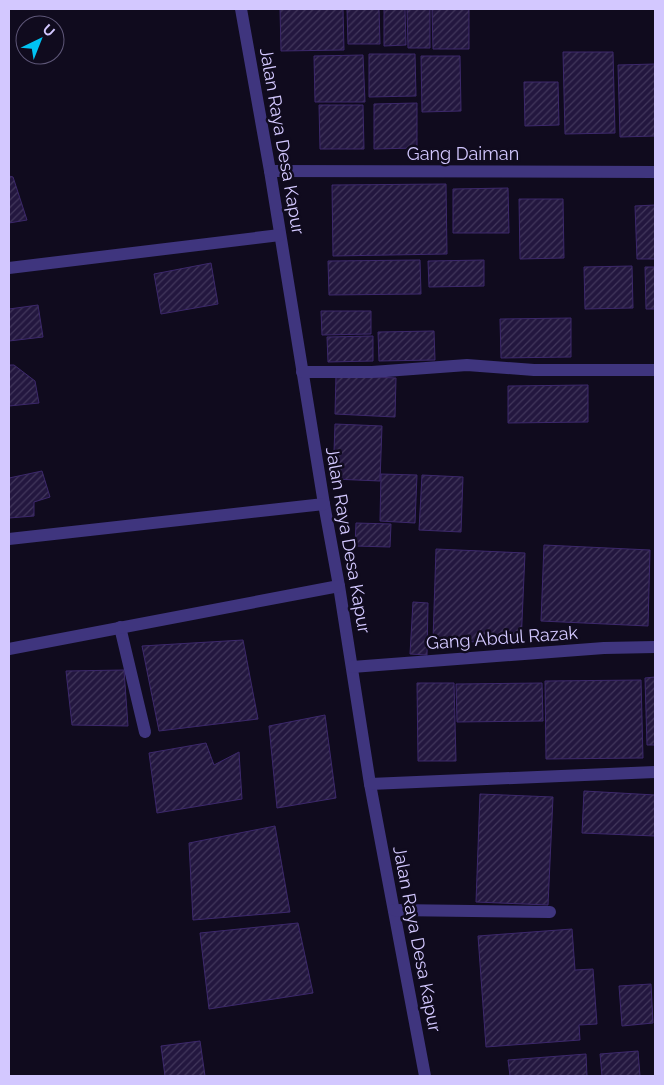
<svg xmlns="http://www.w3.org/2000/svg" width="664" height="1085" font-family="Raleway,sans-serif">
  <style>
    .building { fill: url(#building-hatch); stroke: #3c286b }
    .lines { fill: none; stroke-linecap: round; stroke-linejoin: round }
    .minor { stroke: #3f357e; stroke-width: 12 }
    .labels { text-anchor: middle; stroke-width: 5; stroke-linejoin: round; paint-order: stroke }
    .street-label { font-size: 18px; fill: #d3c8ff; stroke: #100b1e }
  </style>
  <defs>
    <pattern id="building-hatch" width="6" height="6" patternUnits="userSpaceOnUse" patternTransform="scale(1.25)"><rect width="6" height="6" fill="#23173f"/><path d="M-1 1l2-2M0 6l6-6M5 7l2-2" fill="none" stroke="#42375c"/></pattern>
  </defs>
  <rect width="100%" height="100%" fill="#100b1e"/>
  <g class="building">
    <polygon points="280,9 343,9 344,50 281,51"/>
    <polygon points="347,9 379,9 380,44 348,44"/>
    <polygon points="384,9 405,9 406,45 384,46"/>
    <polygon points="407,9 430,9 430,48 408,48"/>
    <polygon points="432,9 469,9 469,49 433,49"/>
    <polygon points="563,52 613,52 615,133 565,134"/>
    <polygon points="369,54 415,54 416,96 369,97"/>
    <polygon points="363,55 365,102 315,102 314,56"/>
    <polygon points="421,56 460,56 461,111 422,112"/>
    <polygon points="655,64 655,136 620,137 618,65"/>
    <polygon points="524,82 558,82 559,125 525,126"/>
    <polygon points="417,103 417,148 374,149 374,104"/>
    <polygon points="319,105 363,105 364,149 320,149"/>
    <polygon points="9,176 13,177 27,220 9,223"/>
    <polygon points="446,184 447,254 333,256 332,185"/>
    <polygon points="508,188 509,233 453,233 453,189"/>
    <polygon points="519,199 563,199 564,258 520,259"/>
    <polygon points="655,205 655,259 637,259 635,206"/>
    <polygon points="420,260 421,294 329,295 328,261"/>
    <polygon points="484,260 484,286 429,287 428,261"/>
    <polygon points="211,263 218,304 161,314 154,274"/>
    <polygon points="632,266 633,308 585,309 584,267"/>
    <polygon points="645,267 655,267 655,309 646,309"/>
    <polygon points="38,305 43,337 9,341 9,309"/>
    <polygon points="321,311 371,311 371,334 322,335"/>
    <polygon points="571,318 571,357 501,358 500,319"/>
    <polygon points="434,331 435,360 379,361 378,332"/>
    <polygon points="373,336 373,361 328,362 327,337"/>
    <polygon points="9,365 14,365 35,381 39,403 9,406"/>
    <polygon points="336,375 396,378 395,417 335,414"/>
    <polygon points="588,385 588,422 508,423 508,386"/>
    <polygon points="335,424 382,426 380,481 333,479"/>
    <polygon points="42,471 50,497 34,502 34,516 9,518 9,478"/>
    <polygon points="381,474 417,475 415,523 380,521"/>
    <polygon points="422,475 463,477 461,532 419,530"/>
    <polygon points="356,523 391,524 390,547 355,546"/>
    <polygon points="544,545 650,550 648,626 541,621"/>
    <polygon points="436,549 525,553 521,644 433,640"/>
    <polygon points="413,602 428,603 427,655 410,654"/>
    <polygon points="243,640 258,719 159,731 142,646"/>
    <polygon points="124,670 128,726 72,725 66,671"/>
    <polygon points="655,677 655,745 647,745 645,678"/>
    <polygon points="641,680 643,758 546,759 545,681"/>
    <polygon points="417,683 454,683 456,761 418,761"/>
    <polygon points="542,683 543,721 457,722 456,684"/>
    <polygon points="325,715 336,798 277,808 269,726"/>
    <polygon points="206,743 214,765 239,752 242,799 157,813 149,753"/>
    <polygon points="584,791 655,795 655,836 582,833"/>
    <polygon points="480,794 553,797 548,905 476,902"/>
    <polygon points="275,826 290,912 193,920 189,843"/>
    <polygon points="298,923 313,993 209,1009 200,933"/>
    <polygon points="572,929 575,970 593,969 597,1024 579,1025 580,1040 486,1047 478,936"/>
    <polygon points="651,984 653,1023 622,1026 619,986"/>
    <polygon points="200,1041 205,1076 165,1076 161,1046"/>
    <polygon points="638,1051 640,1076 602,1076 600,1054"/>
    <polygon points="586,1054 587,1076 510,1076 508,1060"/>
  </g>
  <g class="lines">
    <g class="minor">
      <polyline points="241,9 270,171 324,504 339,586 370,784 425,1076"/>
      <polyline points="270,171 655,172"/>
      <polyline points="9,268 280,235"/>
      <polyline points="302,372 372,372 467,365 534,370 655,370"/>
      <polyline points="9,539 324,504"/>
      <polyline points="120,627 145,732"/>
      <polyline points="9,649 339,586"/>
      <polyline points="352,667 604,648 655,647"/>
      <polyline points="370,784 655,772"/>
      <polyline points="394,910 550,912"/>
    </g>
  </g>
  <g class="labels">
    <g class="street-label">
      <text transform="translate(282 141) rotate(80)" y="6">Jalan Raya Desa Kapur</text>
      <text x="463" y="160">Gang Daiman</text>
      <text transform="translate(348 540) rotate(80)" y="6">Jalan Raya Desa Kapur</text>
      <text transform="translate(502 638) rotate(-4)" y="6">Gang Abdul Razak</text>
      <text transform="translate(417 939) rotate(79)" y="6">Jalan Raya Desa Kapur</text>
    </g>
  </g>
  <rect width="664" height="1085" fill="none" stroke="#d3c8ff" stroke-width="20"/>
  <g transform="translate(40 40) rotate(43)"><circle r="24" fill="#100b1e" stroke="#5e5778"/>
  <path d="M0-4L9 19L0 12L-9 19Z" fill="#00c3f3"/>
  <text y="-8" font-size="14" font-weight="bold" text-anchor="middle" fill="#d3c8ff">U</text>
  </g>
</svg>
